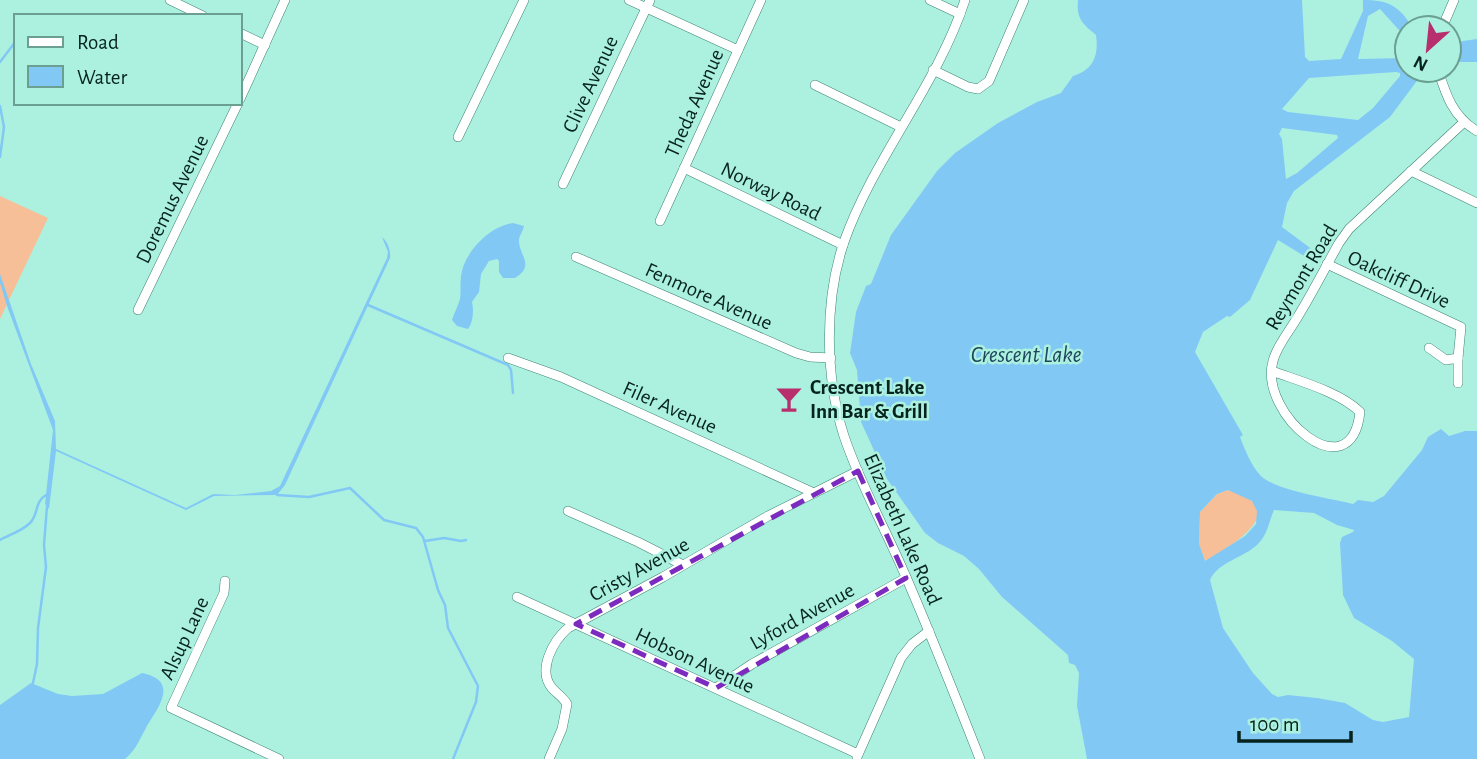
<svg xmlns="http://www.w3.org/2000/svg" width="1477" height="759" font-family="'Alegreya Sans',sans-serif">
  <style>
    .green { fill: #f6bf98 }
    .water { fill: #82c8f5; fill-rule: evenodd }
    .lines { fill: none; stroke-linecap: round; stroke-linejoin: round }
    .stream { stroke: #82c8f5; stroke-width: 2.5 }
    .minor-casing { stroke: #3f8374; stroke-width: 10 }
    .minor { stroke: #fff; stroke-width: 9 }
    .marked { fill: none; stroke: #7b2cbf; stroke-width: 5; stroke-dasharray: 14 9; stroke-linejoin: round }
    .labels { text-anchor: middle; stroke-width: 5; stroke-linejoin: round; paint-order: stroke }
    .street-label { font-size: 21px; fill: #06231d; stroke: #acf1df }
    .poi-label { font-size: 21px; font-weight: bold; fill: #06231d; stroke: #acf1df; text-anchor: start }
    .water-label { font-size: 23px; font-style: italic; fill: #1e455d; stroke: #acf1df }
  </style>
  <rect width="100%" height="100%" fill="#acf1df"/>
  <g class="green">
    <polygon points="0,196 48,218 0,319"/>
    <path d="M1228 490C1295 508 1234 543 1208 561H1205L1199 545 1200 512 1217 494Z"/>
  </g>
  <g class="water">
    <path d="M1078 0H1302L1305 57 1309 61 1341 59 1363 11V0C1389 0 1399 6 1413 28H1407V39L1380 9 1368 16 1358 59 1407 58V70H1425L1390 117 1294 191 1287 203 1282 227 1313 250 1309 259 1278 240 1250 300 1230 317 1227 316 1203 332 1195 352 1243 435 1240 437C1245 450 1251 465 1260 475 1275 491 1330 498 1353 504L1358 500 1373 502 1384 496 1422 450 1428 437 1441 429 1449 436 1465 431H1477V759H1087L1077 706 1079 673 1075 665 1069 663 1068 655 1002 597 979 569 964 556 938 543 925 533 887 479 861 422 857 370 850 353 856 312 866 286 871 284 891 235 937 171 955 153 998 123 1037 102 1061 93 1073 76C1093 70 1099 56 1096 35 1083 24 1076 19 1078 0ZM1396 72 1400 73V76L1373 108 1358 120 1288 112 1282 109 1309 78ZM1282 128 1337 135 1338 138 1297 173 1286 179 1282 139 1279 134ZM1228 490 1252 501 1257 511 1256 524 1245 536 1205 561 1199 544 1200 512 1217 494ZM1274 510 1314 513 1337 525 1354 530 1353 532 1342 537 1340 543 1343 595 1354 618 1392 641 1414 659 1409 717 1383 722 1373 720 1345 703 1317 698 1288 695 1278 697 1272 694 1253 673 1223 628 1210 580C1219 561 1244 558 1258 544 1268 534 1269 521 1274 510Z"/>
    <polygon points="1477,39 1477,62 1449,62 1449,43"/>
    <path d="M513 223 524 226C523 232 518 237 519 242 520 256 535 266 515 278H503L499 272V261L497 259 489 261 481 274 479 292 472 302C474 310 473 323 468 329L457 326 452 320C454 313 458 306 460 299 461 292 460 284 461 276 464 252 490 226 513 223Z"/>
    <path d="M382 237C388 242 391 251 390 258L285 485 277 495 214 496 186 510 56 451 49 509 45 504 53 430 7 306 0 283V274L31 364 55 421 56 449 186 508 213 494 235 495 271 491 280 486 387 258 388 252Z"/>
    <path d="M142 673C181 681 157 709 146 728 139 740 136 750 125 759H0V705L31 683 58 694 72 696 103 694Z"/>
  </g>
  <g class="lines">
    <g class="stream">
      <polyline points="0,62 16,41"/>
      <polyline points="0,106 4,127 0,157"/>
      <polyline points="368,305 508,365 511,370 513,393"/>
      <polyline points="277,495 309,497 350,488 384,520 416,528 423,537 438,590 445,605 448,628 478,686 476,702 453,759"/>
      <path d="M0 540C9 535 22 531 30 523 39 514 34 502 46 495"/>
      <polyline points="425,541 444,538 461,541 466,540"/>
      <polyline points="33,683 37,664 38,628 46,567 44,545 47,506"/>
    </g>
    <defs>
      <g id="minor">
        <polyline points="170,0 203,16"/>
        <polyline points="629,0 738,50"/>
        <polyline points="930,0 960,14"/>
        <path d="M965 0C937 86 874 157 844 242 824 301 825 377 844 436 860 484 886 530 906 577 932 637 956 698 980 759"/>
        <polyline points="1442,28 1454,0"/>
        <polyline points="240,33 265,45"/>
        <polyline points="933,70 968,87 978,89 989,81 1024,0"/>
        <path d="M1438 70C1446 95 1453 117 1477 131"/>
        <polyline points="815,85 901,127"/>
        <polyline points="240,99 285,0"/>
        <polyline points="458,137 524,0"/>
        <polyline points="684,168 843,245"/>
        <polyline points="1411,171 1477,203"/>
        <polyline points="563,184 650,0"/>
        <polyline points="660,221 761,0"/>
        <polyline points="576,257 796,353 810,357 831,358"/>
        <polyline points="1327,264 1461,327 1458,358 1446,360 1429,348"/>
        <polyline points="138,310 238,103"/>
        <polyline points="508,358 561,377 814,493"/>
        <polyline points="1458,358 1458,383"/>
        <path d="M1272 371C1299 381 1340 392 1360 412 1351 493 1258 414 1273 361 1277 345 1289 332 1297 318 1312 294 1325 268 1339 243L1349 229 1463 123"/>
        <polyline points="568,511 638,542 683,565"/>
        <polyline points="225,581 224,593 171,708 279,759"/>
        <polyline points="517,597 858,754"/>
        <polyline points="716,688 752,664 906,578"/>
        <polyline points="857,757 901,658 912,644 929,631"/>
        <path d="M549 759 562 729 567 704C563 697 557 694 552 688 537 670 553 641 568 628L663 577 768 516 858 471"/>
      </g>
    </defs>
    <use href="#minor" class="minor-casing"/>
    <use href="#minor" class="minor"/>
  </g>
  <path class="marked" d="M858 471 906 578 716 688 576 624Z"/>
  <defs>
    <symbol id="bar-bare" viewBox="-9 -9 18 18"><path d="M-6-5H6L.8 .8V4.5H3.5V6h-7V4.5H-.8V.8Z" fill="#b82f6e" stroke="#acf1df" stroke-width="2.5" paint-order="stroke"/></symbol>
  </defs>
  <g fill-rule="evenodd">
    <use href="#bar-bare" x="770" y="380" width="38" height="38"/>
  </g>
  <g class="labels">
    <g class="street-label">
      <text transform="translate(590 84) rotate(-65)" y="7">Clive Avenue</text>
      <text transform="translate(694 103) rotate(-66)" y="7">Theda Avenue</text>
      <text transform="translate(771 191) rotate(26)" y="7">Norway Road</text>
      <text transform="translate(172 199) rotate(-64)" y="7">Doremus Avenue</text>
      <text transform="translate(1301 277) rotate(-59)" y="7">Reymont Road</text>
      <text transform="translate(1399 279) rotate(25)" y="7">Oakcliff Drive</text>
      <text transform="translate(709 296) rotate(24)" y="7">Fenmore Avenue</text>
      <text transform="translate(670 407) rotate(24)" y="7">Filer Avenue</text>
      <text transform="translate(903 529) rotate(66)" y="7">Elizabeth Lake Road</text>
      <text transform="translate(639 569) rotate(-29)" y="7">Cristy Avenue</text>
      <text transform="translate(802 616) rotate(-29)" y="7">Lyford Avenue</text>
      <text transform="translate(184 638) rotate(-65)" y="7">Alsup Lane</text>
      <text transform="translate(695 660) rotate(25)" y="7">Hobson Avenue</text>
    </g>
    <g class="poi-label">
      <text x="810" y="394">Crescent Lake<tspan x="810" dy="24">Inn Bar &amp; Grill</tspan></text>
    </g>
    <g class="water-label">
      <text x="1026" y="362">Crescent Lake</text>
    </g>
  </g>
  <rect x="14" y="14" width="228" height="91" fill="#acf1df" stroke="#6a9f91" stroke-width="2"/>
  <rect x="28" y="37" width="35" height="10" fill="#ffffff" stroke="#6a9f91" stroke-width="2"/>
  <text x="77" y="49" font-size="21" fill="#06231d">Road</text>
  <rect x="28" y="66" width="35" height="21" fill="#82c8f5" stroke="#6a9f91" stroke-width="2"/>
  <text x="77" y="84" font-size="21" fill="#06231d">Water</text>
  <g transform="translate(1428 49) rotate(207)"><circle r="33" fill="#acf1df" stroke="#6a9f91" stroke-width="2"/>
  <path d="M0-5L12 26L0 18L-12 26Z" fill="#b82f6e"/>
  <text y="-10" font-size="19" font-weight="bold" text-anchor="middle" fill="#06231d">N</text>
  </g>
  <path d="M1239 731v10h112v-10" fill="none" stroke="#06231d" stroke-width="3.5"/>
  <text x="1250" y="731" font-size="21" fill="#06231d" stroke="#acf1df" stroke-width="5" paint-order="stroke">100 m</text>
</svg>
